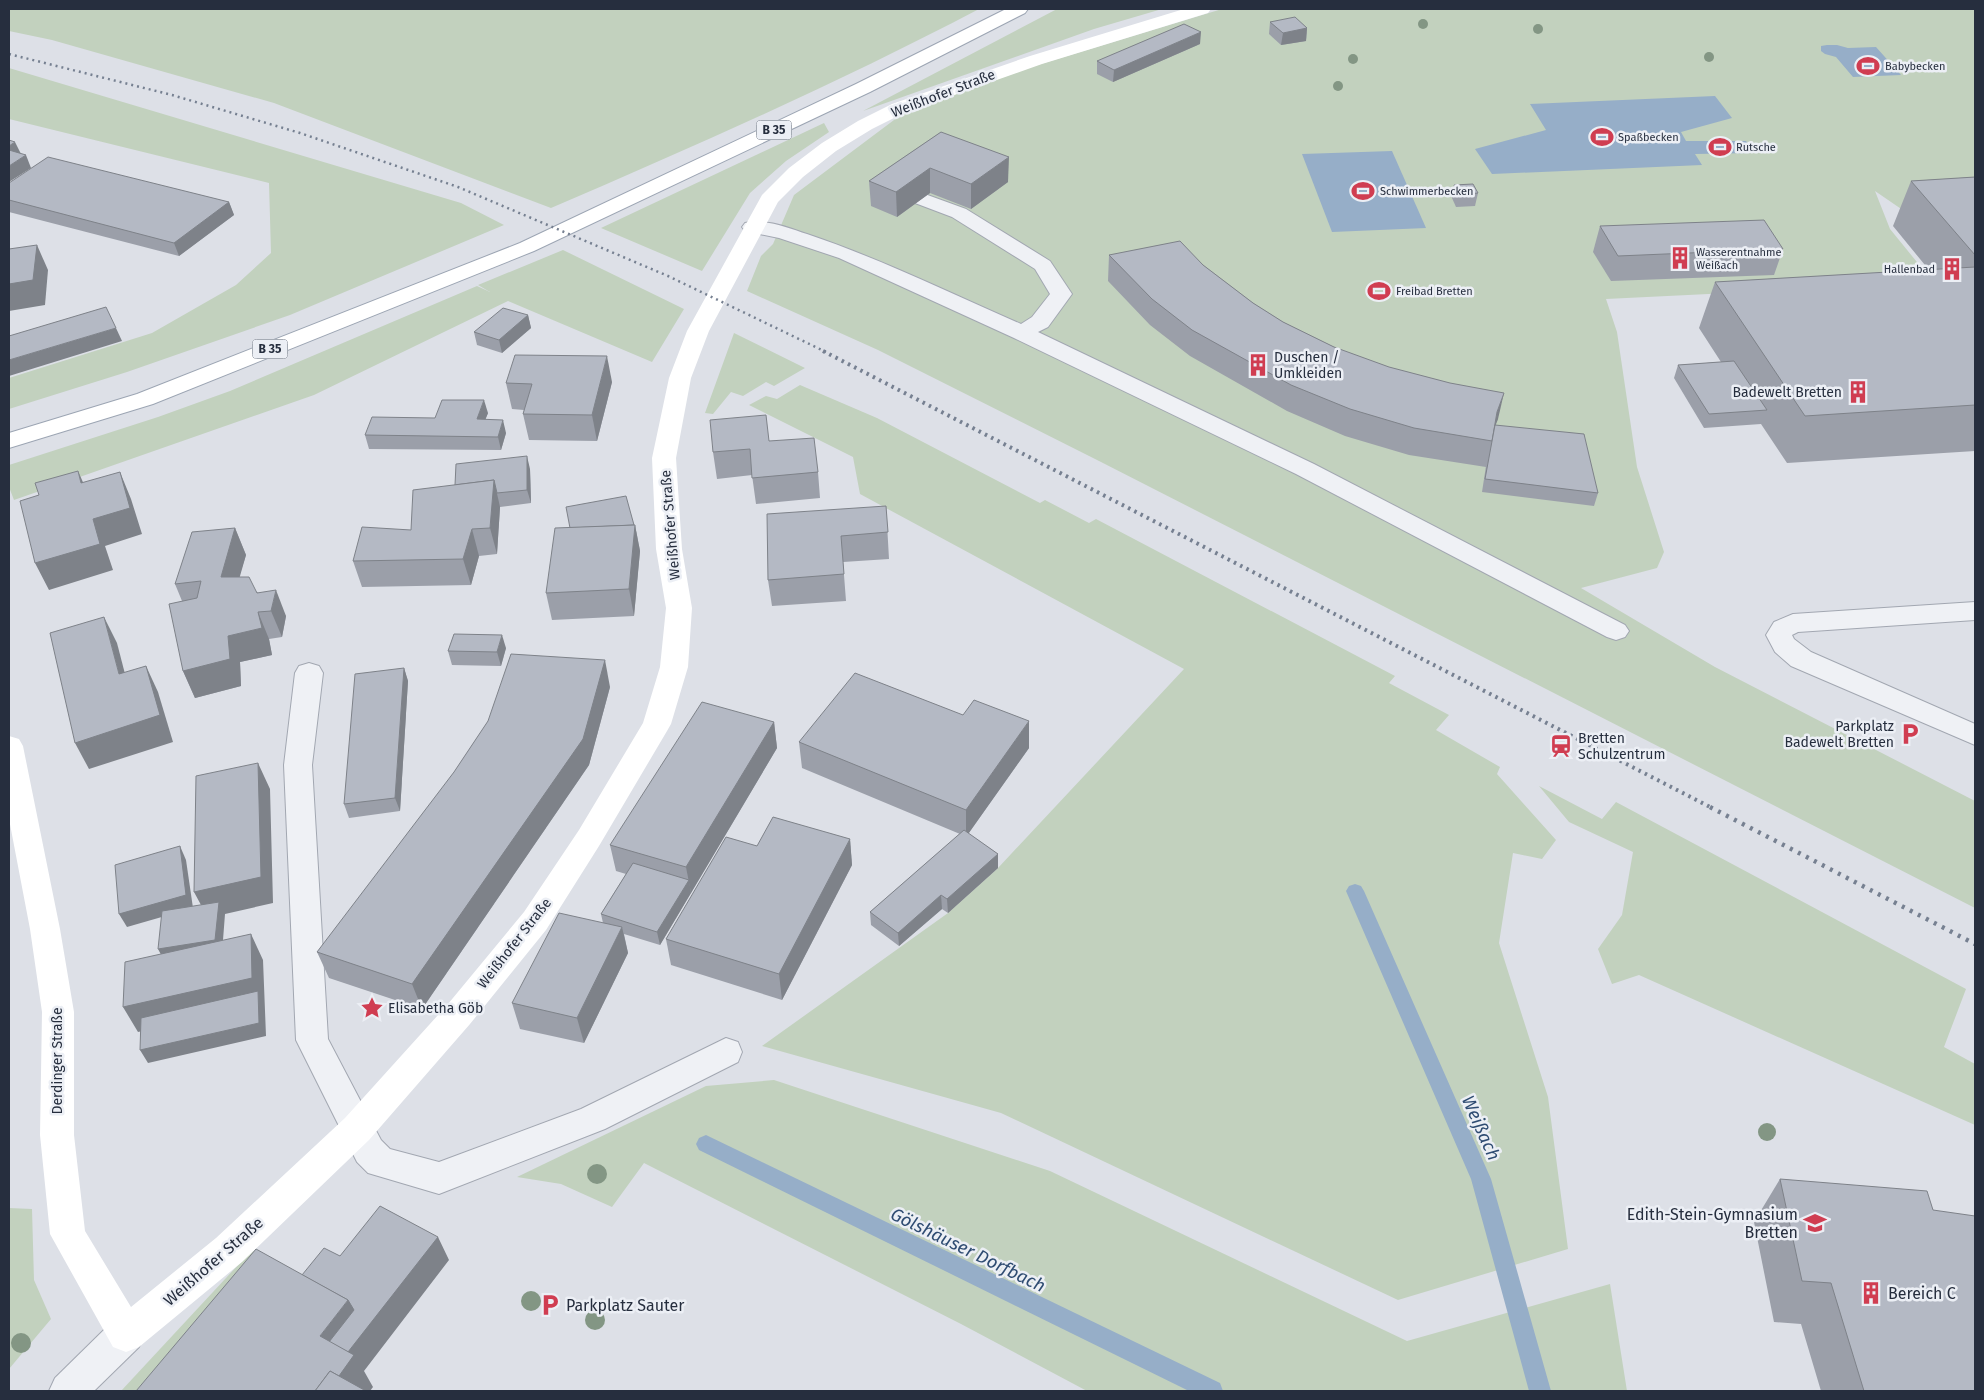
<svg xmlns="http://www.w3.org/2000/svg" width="1984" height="1400" font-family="'Fira Sans',sans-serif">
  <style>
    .green { fill: #c2d1be }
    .water { fill: #96aec8 }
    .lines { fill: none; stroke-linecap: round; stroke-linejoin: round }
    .stream { fill: #96aec8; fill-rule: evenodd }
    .lane-casing { stroke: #a2a7b1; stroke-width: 2 }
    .street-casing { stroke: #a2a7b1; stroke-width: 2 }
    .primary-casing { stroke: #9ca5b3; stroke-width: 2 }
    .lane { fill: #eff1f5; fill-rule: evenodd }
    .street { fill: #eff1f5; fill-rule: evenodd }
    .secondary { fill: #fff; fill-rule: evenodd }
    .primary { fill: #fff; fill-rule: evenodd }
    .rail-far2 { stroke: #768091; stroke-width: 2.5; stroke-dasharray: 2 4; stroke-linecap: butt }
    .rail-far1 { stroke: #768091; stroke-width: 4; stroke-dasharray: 2.5 4.5; stroke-linecap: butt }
    .rail { stroke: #768091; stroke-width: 4.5; stroke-dasharray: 3 6; stroke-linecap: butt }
    .tree { fill: #839684 }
    .wall { fill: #9b9fa9 }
    .shaded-wall { fill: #7e8289 }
    .building { fill: #b4b9c4; stroke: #7e8289 }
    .labels { text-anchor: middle; stroke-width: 5; stroke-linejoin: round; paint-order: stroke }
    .far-poi-label { font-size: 11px; fill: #262e3e; stroke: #eceff5; text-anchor: start }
    .shield { fill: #eceff5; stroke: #616875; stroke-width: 1 }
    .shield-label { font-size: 12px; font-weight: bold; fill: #262e3e }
    .street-label { font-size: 14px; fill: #262e3e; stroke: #eceff5 }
    .poi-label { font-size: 14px; fill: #262e3e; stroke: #eceff5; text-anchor: start }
    .near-poi-label { font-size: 16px; fill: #262e3e; stroke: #eceff5; text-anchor: start }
    .near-street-label { font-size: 16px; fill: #262e3e; stroke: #eceff5 }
    .near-water-label { font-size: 18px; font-style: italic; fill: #2f4c72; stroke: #eceff5 }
  </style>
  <rect width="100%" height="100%" fill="#dde0e7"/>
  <g class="green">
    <path d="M9 9H979C840 82 696 146 551 208L274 103 52 40 9 31Z"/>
    <polygon points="1057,9 1162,9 1094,29 863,111"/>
    <polygon points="1222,9 1975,9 1975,219 1926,226 1875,191 1890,229 1934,283 1606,299 1617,332 1637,467 1664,552 1657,568 1581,588 1715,667 1975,801 1975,908 1101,462 878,350 747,291 761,256 773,244 794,195 902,114 1031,67"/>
    <polygon points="9,68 461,203 504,225 290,315 127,372 9,409 9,378 152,333 236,285 271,253 269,183 9,119"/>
    <polygon points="824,123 829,132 786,161 750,193 702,271 601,228"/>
    <polygon points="563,250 684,309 652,362 508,301 314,395 14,500 9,487 9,465 158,417 230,391 477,286 490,292 478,285"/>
    <polygon points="734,333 805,368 774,386 766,382 743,396 731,392 713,414 705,413"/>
    <polygon points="800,385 877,418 1040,503 1045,500 1089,523 1096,519 1395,676 1389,683 1449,715 1436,730 1500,767 1497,774 1556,840 1542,859 1513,853 1499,943 1548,1097 1568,1249 1398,1300 1001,1113 762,1046 948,913 998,868 1184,669 860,494 853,457 749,405 766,396 777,399"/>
    <polygon points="1539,786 1602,819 1616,802 1966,989 1944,1047 1975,1064 1975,1125 1639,975 1612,984 1598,949 1622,915 1633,852 1569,822"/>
    <polygon points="774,1080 1050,1171 1407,1341 1610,1284 1627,1391 1087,1391 961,1324 644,1163 612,1207 561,1184 517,1177 706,1086"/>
    <polygon points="9,1208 32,1209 34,1280 51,1319 9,1369"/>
    <polygon points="252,1250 262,1258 139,1391 121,1391"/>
  </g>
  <g class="water">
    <polygon points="1827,45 1837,45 1848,48 1876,47 1901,75 1853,77 1836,57 1825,54 1821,51 1821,46"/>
    <polygon points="1715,96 1732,118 1681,132 1686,141 1746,141 1754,153 1695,154 1702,165 1492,174 1475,149 1546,130 1530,104"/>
    <polygon points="1392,151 1426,228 1332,232 1302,154"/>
  </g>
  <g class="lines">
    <g class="stream">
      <polygon points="1355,884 1361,886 1364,891 1491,1179 1551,1391 1529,1391 1471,1179 1346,891 1349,886"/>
      <polygon points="706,1135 1220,1383 1223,1391 1189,1391 699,1150 696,1144 699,1138"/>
    </g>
    <defs>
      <g id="lane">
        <path d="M922 193 966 209 1050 261 1072 294 1048 327 1038 332 1314 464 1625 625 1629 631 1625 637 1616 640 1607 637 1296 474 1014 338 839 258 779 238 745 231 742 227 745 223C764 218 789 228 807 234 881 259 950 293 1021 324L1032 317 1050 294 1035 269 952 217 915 203 912 199 915 195Z"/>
        <polygon points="1975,602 1975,620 1798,632 1792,635 1794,639 1811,652 1975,724 1975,745 1791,666 1775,652 1766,635 1774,622 1793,614"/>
        <polygon points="309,663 319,666 323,673 312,765 328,1039 381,1140 390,1149 439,1162 581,1109 726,1038 738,1042 742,1052 738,1062 605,1129 439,1194 368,1173 357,1162 296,1040 284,765 295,673 299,666"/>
      </g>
      <polygon id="street" points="126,1316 139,1321 144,1334 139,1347 94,1391 49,1391 55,1378 113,1321"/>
      <polygon id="primary" points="1006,9 1028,9 1025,13 870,92 534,251 153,404 9,448 9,433 137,394 520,243 856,84"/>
    </defs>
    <use href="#lane" class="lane-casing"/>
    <use href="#street" class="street-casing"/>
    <use href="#primary" class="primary-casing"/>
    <use href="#lane" class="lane"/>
    <use href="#street" class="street"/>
    <polygon class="secondary" points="1184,9 1211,9 1208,13 1042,64 906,112 872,129 836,151 803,177 778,202 709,331 691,378 676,458 682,549 692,608 688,667 671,724 667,731 599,846 546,930 470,1024 369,1140 242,1262 139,1347 126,1352 113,1347 50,1234 40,1135 42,1012 30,929 9,819 9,736 19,739 23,746 60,929 74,1012 74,1135 85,1231 131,1307 216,1238 345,1118 448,1004 524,912 579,830 643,723 660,667 666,608 656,549 652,458 669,378 687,331 762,195 789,168 822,143 858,121 892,104 1030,56"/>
    <use href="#primary" class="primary"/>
    <polyline class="rail-far2" points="9,54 172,95 300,133 458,187 668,276 826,352"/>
    <polyline class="rail-far1" points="823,351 1712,808"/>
    <polyline class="rail" points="1710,807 1975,944"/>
  </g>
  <g class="tree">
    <circle cx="1423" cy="24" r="5"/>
    <circle cx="1538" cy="29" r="5"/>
    <circle cx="1709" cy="57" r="5"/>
    <circle cx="1353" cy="59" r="5"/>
    <circle cx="1338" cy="86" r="5"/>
    <circle cx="1767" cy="1132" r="9"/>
    <circle cx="597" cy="1174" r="10"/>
    <circle cx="531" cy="1301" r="10"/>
    <circle cx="595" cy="1320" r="10"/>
    <circle cx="21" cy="1343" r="10"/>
  </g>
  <g class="wall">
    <polygon points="1270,22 1307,28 1306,41 1281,45 1269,34"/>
    <polygon points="1200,44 1113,82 1097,74 1097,61"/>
    <polygon points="941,132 1008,182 971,209 930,193 897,217 871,206 869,181"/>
    <polygon points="1975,177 1975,451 1787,463 1761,424 1704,428 1674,378 1678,365 1721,362 1699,328 1715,282 1929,270 1893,226 1911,181"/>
    <polygon points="9,183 229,202 234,215 179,256 9,212"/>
    <polygon points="1454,185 1478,193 1475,206 1456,207 1452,198"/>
    <polygon points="1600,226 1783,249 1774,275 1611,281 1593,252"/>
    <polygon points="1109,255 1203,265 1253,303 1283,322 1334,347 1498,419 1495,425 1598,493 1594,506 1482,492 1486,466 1486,467 1409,455 1345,436 1287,411 1190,356 1150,325 1108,281"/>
    <polygon points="528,315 531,328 502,353 477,345 474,332"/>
    <polygon points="612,382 597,441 529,440 523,414 524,410 512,409 506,383"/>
    <polygon points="488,413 485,420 506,433 501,450 369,449 365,435 435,418"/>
    <polygon points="769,441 818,472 820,498 756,504 752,475 717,479 713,452"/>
    <polygon points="530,469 531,503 500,507 497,554 479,556 471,585 362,587 353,561 411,530 455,485"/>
    <polygon points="886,506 889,559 843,562 846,601 772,606 768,580"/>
    <polygon points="635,525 640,551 634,616 552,620 546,593 570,528"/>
    <polygon points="235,528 246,555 239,577 286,616 282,637 269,639 272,655 240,662 241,686 195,698 183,671 182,601 175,584"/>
    <polygon points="506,648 501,666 452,665 448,651"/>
    <polygon points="404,668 408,681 400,811 349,818 344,804"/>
    <polygon points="610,687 589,765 422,1009 329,978 317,952"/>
    <polygon points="963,715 1029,748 968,834 998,854 998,868 948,913 942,909 899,946 871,925 870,912 960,834 802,768 799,742"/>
    <polygon points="774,722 777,748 660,945 624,934 628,953 584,1043 520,1029 512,1003 603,923 601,914 626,874 616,871 610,845"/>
    <polygon points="850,839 852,865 782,1000 671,965 666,939 757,846"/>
    <polygon points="1780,1179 1933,1210 1975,1391 1821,1391 1801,1324 1774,1322 1754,1222"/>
  </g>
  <g class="shaded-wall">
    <polygon points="1307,28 1306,41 1281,45 1283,33"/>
    <polygon points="1201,32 1200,44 1113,82 1114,70"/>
    <polygon points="15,142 21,154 9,161 9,146"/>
    <polygon points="26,155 31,168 9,182 9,166"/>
    <polygon points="1009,157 1008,182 971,209 971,184"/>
    <polygon points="930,168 930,193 897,217 896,192"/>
    <polygon points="229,202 234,215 179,256 174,243"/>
    <polygon points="37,245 48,270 45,305 9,311 9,284"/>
    <polygon points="528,315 531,328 502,353 499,340"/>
    <polygon points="116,328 122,341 9,376 9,360"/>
    <polygon points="607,356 612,382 597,441 592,415"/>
    <polygon points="1504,393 1498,419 1493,432 1497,412"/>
    <polygon points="484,400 488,413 480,433 477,419"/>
    <polygon points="503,420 506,433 501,450 498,437"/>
    <polygon points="527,456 530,469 531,503 527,490"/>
    <polygon points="78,471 90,498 81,483"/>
    <polygon points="120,472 131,499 142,534 105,546 113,570 49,590 35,563 93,519"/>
    <polygon points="494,480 500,507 497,554 490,528"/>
    <polygon points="635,525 640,551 634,616 629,589"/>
    <polygon points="235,528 246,555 232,604 221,577"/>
    <polygon points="472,529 479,556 471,585 463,559"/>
    <polygon points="276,590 286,616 282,637 271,611"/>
    <polygon points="258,612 269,639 272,655 240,662 241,686 195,698 183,671"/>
    <polygon points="104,617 117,643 132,701 119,674"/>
    <polygon points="502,635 506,648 501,666 497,652"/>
    <polygon points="605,660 610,687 589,765 422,1009 412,984"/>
    <polygon points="146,666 158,692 173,742 89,769 75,743"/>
    <polygon points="404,668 408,681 400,811 395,798"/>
    <polygon points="1029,721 1029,748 966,837 966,810"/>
    <polygon points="774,722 777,748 691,893 686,867"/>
    <polygon points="258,763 270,789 273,903 225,914 222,953 165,962 158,949 208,918 194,892"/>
    <polygon points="850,839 852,865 782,1000 779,974"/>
    <polygon points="180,846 186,860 193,908 127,927 119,914"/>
    <polygon points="998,854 998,868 948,913 947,899"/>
    <polygon points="689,880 691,893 660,945 657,932"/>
    <polygon points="941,895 942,909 899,946 898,933"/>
    <polygon points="622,927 628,953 584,1043 577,1018"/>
    <polygon points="251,934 263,960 266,1036 148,1063 140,1050 259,1005 138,1032 123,1007"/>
    <polygon points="438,1237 449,1260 364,1371 373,1387 370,1391 327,1391 320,1336 348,1300"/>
  </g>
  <g class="building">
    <polygon points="1295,17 1307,28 1283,33 1270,22"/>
    <polygon points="1184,24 1201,32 1114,70 1097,61"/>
    <polygon points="941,132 1009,157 971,184 930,168 896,192 869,181"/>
    <polygon points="9,140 15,142 9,146"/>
    <polygon points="9,150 26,155 9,166"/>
    <polygon points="48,157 229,202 174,243 9,200 9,183"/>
    <polygon points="1975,177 1975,255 1911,181"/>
    <polygon points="1473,184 1478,193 1458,195 1454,185"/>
    <polygon points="1764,220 1783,249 1618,256 1600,226"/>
    <polygon points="1180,241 1203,265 1253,303 1283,322 1334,347 1389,367 1450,383 1504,393 1497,412 1492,441 1414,428 1350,409 1291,385 1192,330 1152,299 1109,255"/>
    <polygon points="37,245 33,280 9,284 9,249"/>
    <polygon points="1975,267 1975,405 1805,416 1715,282"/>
    <polygon points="106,307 116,328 9,360 9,336"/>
    <polygon points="503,308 528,315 499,340 474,332"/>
    <polygon points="515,355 607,356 592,415 523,414 532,384 506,383"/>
    <polygon points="1734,361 1767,410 1709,414 1678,365"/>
    <polygon points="442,400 484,400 477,419 503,420 498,437 365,435 372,417 435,418"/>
    <polygon points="766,415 769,441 814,438 818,472 752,478 750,449 713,452 710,420"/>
    <polygon points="1495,425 1584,434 1598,493 1485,479"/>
    <polygon points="527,456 527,490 497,493 494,480 455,485 456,464"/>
    <polygon points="78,471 81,483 120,472 130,508 93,519 100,544 35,563 20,501 39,495 35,483"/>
    <polygon points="494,480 490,528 472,529 463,559 353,561 362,527 411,530 413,490"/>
    <polygon points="626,496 634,525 570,528 566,507"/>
    <polygon points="886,506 888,532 841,536 844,574 768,580 767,514"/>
    <polygon points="635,525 629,589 546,593 555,528"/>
    <polygon points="235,528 221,577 249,577 257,593 276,590 271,611 258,612 262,628 228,636 230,659 183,671 169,604 197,598 201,581 175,584 192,532"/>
    <polygon points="104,617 119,674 146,666 160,715 75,743 50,633"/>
    <polygon points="454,634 502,635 497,652 448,651"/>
    <polygon points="511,654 605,660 583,739 412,984 317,952 454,772 488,721"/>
    <polygon points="404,668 395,798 344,804 355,674"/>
    <polygon points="855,673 963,715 974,700 1029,721 966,810 799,742"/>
    <polygon points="702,702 774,722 686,867 610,845"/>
    <polygon points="258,763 261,877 194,892 196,776"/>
    <polygon points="773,817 850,839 779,974 666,939 726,837 757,846"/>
    <polygon points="964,830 998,854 947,899 941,895 898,933 870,912"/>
    <polygon points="180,846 186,895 119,914 115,865"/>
    <polygon points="633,863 689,880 657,932 601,914"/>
    <polygon points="219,902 215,940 158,949 162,911"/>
    <polygon points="559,913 622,927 577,1018 512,1003"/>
    <polygon points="251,934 252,978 123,1007 125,962"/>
    <polygon points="258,991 259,1023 140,1050 141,1018"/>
    <polygon points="1780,1179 1927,1191 1933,1210 1975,1216 1975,1391 1864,1391 1831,1283 1802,1281"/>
    <polygon points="380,1206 438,1237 348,1352 329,1342 354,1310 348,1300 302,1275 324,1248 340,1256"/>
    <polygon points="256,1249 348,1300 320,1336 354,1355 339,1376 330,1371 315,1391 136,1391"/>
    <polygon points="330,1371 366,1391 315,1391"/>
  </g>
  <defs>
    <symbol id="stadium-bare" viewBox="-9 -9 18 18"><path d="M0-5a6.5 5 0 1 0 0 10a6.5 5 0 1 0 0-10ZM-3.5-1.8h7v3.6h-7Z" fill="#d03d51" stroke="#eceff5" stroke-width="2.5" paint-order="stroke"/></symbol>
    <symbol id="building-bare" viewBox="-9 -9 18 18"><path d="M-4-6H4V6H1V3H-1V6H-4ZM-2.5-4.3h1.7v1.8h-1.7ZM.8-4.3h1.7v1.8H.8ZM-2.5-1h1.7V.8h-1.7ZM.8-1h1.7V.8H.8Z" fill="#d03d51" stroke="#eceff5" stroke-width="2.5" paint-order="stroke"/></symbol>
    <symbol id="parking-bare" viewBox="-9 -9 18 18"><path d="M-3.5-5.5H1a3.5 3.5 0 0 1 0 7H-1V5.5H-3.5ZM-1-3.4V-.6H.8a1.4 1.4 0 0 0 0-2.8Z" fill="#d03d51" stroke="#eceff5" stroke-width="2.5" paint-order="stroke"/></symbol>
    <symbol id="station-bare" viewBox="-9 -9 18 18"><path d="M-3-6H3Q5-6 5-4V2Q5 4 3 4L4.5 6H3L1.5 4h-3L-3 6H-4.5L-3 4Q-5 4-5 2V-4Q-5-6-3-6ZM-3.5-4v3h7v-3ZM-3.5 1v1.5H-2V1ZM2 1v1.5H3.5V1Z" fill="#d03d51" stroke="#eceff5" stroke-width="2.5" paint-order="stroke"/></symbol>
    <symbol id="sight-bare" viewBox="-9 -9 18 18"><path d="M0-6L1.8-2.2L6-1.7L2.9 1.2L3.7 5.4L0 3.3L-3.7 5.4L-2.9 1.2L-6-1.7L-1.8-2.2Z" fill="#d03d51" stroke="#eceff5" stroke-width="2.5" paint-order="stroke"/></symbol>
    <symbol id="school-bare" viewBox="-9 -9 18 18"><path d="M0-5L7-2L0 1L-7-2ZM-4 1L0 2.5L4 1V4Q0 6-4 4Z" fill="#d03d51" stroke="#eceff5" stroke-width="2.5" paint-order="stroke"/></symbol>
  </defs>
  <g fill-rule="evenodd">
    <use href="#stadium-bare" x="1852" y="50" width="32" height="32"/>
    <use href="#stadium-bare" x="1586" y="121" width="32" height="32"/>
    <use href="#stadium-bare" x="1704" y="131" width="32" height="32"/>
    <use href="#stadium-bare" x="1347" y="175" width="32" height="32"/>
    <use href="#building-bare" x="1664" y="242" width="32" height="32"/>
    <use href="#building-bare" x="1936" y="253" width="32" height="32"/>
    <use href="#stadium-bare" x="1363" y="275" width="32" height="32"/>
    <use href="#building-bare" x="1242" y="349" width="32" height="32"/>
    <use href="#building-bare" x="1842" y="376" width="32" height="32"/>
    <use href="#parking-bare" x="1894" y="718" width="32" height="32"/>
    <use href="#station-bare" x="1545" y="730" width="32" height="32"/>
    <use href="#sight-bare" x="356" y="992" width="32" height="32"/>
    <use href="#school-bare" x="1799" y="1207" width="32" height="32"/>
    <use href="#building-bare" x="1855" y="1277" width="32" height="32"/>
    <use href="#parking-bare" x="534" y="1289" width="32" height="32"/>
  </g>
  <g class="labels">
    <g class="far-poi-label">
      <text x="1885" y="70">Babybecken</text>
      <text x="1618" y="141">Spaßbecken</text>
      <text x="1736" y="151">Rutsche</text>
      <text x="1380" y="195">Schwimmerbecken</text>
      <text x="1696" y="256">Wasserentnahme<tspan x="1696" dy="13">Weißach</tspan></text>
      <text x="1935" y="273" text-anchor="end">Hallenbad</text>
      <text x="1396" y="295">Freibad Bretten</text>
    </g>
    <g class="shield">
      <rect x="756.5" y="120.5" width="35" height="19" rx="4"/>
      <rect x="252.5" y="339.5" width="35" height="19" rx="4"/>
    </g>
    <g class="shield-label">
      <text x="774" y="134">B 35</text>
      <text x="270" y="353">B 35</text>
    </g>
    <g class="street-label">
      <text transform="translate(943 93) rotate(-21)" y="5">Weißhofer Straße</text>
      <text transform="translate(670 525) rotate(-95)" y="5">Weißhofer Straße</text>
      <text transform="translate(514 943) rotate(-52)" y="5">Weißhofer Straße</text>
      <text transform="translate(57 1061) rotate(-90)" y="5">Derdinger Straße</text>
    </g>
    <g class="poi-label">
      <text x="1274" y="362">Duschen /<tspan x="1274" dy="16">Umkleiden</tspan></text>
      <text x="1842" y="397" text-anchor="end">Badewelt Bretten</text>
      <text x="1894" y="731" text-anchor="end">Parkplatz<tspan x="1894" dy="16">Badewelt Bretten</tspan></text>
      <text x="1578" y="743">Bretten<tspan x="1578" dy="16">Schulzentrum</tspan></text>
      <text x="388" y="1013">Elisabetha Göb</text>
    </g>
    <g class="near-poi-label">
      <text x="1798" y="1220" text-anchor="end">Edith-Stein-Gymnasium<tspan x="1798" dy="18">Bretten</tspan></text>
      <text x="1888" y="1299">Bereich C</text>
      <text x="566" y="1311">Parkplatz Sauter</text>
    </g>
    <g class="near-street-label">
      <text transform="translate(213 1261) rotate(-41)" y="6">Weißhofer Straße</text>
    </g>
    <g class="near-water-label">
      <text transform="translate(1481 1128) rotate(66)" y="6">Weißach</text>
      <text transform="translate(968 1250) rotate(26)" y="6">Gölshäuser Dorfbach</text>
    </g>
  </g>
  <rect width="1984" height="1400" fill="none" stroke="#262e3e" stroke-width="20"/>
</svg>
